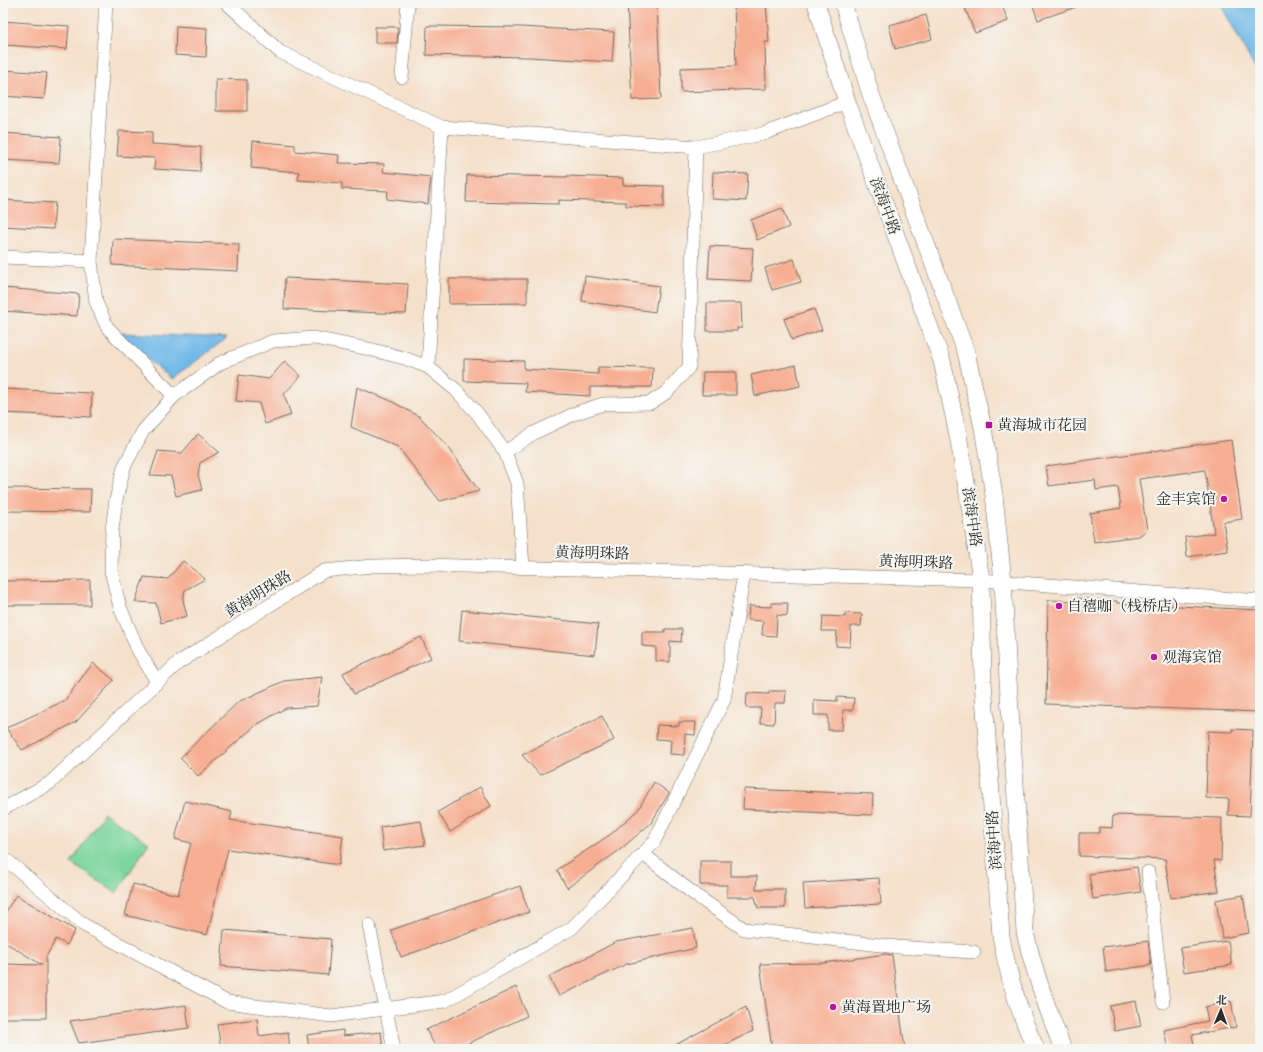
<svg xmlns="http://www.w3.org/2000/svg" width="1263" height="1052" font-family="'IM FELL Great Primer','Noto Serif SC',serif">
  <style>
    .green { fill: #7bd59c; stroke: #538064 }
    .water { fill: #70b9e8; stroke: #4e728a }
    .building { fill: #f7af93 }
    .lines { fill: none; stroke-linecap: round; stroke-linejoin: round }
    .minor-casing { stroke: #726b63; stroke-width: 14 }
    .major-casing { stroke: #726b63; stroke-width: 18 }
    .minor { stroke: #fff; stroke-width: 13 }
    .major { stroke: #fff; stroke-width: 17 }
    .poi-dot { fill: #b5179e; stroke: #f6f6f2; stroke-width: 1.5 }
    .labels { text-anchor: middle; stroke-width: 4; stroke-linejoin: round; paint-order: stroke }
    .street-label { font-size: 15px; fill: #2b2b2b; stroke: #f6f6f2 }
    .poi-label { font-size: 15px; fill: #2b2b2b; stroke: #f6f6f2; text-anchor: start }
  </style>
  <rect width="100%" height="100%" fill="#f6f6f2"/>
  <filter id="ink" filterUnits="userSpaceOnUse"><feTurbulence type="fractalNoise" baseFrequency=".025" numOctaves="2"/><feDisplacementMap in="SourceGraphic" scale="8" xChannelSelector="R" yChannelSelector="G"/><feConvolveMatrix kernelMatrix="1 2 1 2 8 2 1 2 1" color-interpolation-filters="sRGB"/></filter>
  <filter id="wash" filterUnits="userSpaceOnUse"><feTurbulence type="fractalNoise" baseFrequency=".012" numOctaves="4" result="noise"/><feDisplacementMap in="SourceGraphic" scale="16" xChannelSelector="R" yChannelSelector="G"/><feGaussianBlur stdDeviation="0.9" result="paint"/><feColorMatrix in="noise" values="0 0 0 0 0 0 0 0 0 0 0 0 0 0 0 0 0 1.4 0 .05"/><feComposite in="paint" operator="in"/></filter>
  <g filter="url(#wash)">
    <rect width="100%" height="100%" fill="#f5e1cb"/>
    <polygon class="green" points="104,813 149,843 116,893 71,863"/>
    <g class="water">
      <polygon points="1220,3 1260,3 1260,78"/>
      <polygon points="122,333 227,338 172,379 124,340"/>
    </g>
    <g id="blocks">
      <g class="building">
        <polygon points="627,3 657,3 661,99 632,100"/>
        <polygon points="734,3 766,3 769,42 765,42 766,89 681,92 681,68 736,66"/>
        <polygon points="978,3 1001,3 1008,21 975,33 965,8"/>
        <polygon points="1032,3 1082,3 1082,5 1038,20"/>
        <polygon points="926,15 932,39 895,49 889,25"/>
        <polygon points="3,21 69,26 67,49 3,45"/>
        <polygon points="176,26 207,28 206,57 175,55"/>
        <polygon points="427,26 520,27 614,32 612,62 529,57 426,55"/>
        <polygon points="375,27 398,27 397,43 375,43"/>
        <polygon points="3,70 47,73 44,99 3,96"/>
        <polygon points="216,79 247,80 247,111 216,111"/>
        <polygon points="119,131 152,132 152,144 201,147 200,172 154,169 155,158 117,156"/>
        <polygon points="3,133 61,137 59,163 3,160"/>
        <polygon points="253,141 295,145 295,151 339,155 338,163 384,164 383,172 431,177 428,204 387,199 388,191 342,189 342,183 298,180 299,172 251,168"/>
        <polygon points="713,172 748,174 746,201 712,199"/>
        <polygon points="467,175 567,177 567,176 623,178 623,185 664,186 664,207 626,206 626,202 559,200 559,204 466,202"/>
        <polygon points="3,200 55,203 53,229 3,226"/>
        <polygon points="782,208 789,227 757,240 751,220"/>
        <polygon points="113,239 239,244 238,271 112,265"/>
        <polygon points="710,246 753,248 751,281 708,279"/>
        <polygon points="794,259 801,282 772,290 765,268"/>
        <polygon points="585,276 659,286 655,312 582,301"/>
        <polygon points="285,278 408,284 406,314 284,309"/>
        <polygon points="449,279 527,279 527,303 449,304"/>
        <polygon points="3,288 79,294 77,316 3,311"/>
        <polygon points="707,303 741,303 742,328 737,328 737,331 707,331"/>
        <polygon points="814,309 822,330 792,340 784,319"/>
        <polygon points="464,359 524,361 524,369 598,374 598,367 653,368 652,387 590,387 590,396 525,392 526,383 464,381"/>
        <polygon points="285,361 301,376 284,394 291,415 265,424 259,403 236,401 239,375 269,379"/>
        <polygon points="796,365 800,386 755,396 751,375"/>
        <polygon points="703,372 736,372 736,395 702,395"/>
        <polygon points="357,387 389,400 420,417 449,448 479,491 440,501 398,447 351,427"/>
        <polygon points="3,389 92,393 91,417 3,413"/>
        <polygon points="198,434 219,452 200,463 198,474 202,490 176,496 171,476 150,475 158,451 182,453"/>
        <polygon points="1231,440 1242,519 1223,522 1228,551 1187,557 1185,537 1214,533 1205,470 1139,479 1147,530 1139,536 1094,542 1090,513 1121,508 1118,487 1096,490 1095,480 1049,486 1046,466"/>
        <polygon points="3,488 91,489 90,512 3,511"/>
        <polygon points="183,561 205,579 185,590 183,600 187,616 161,623 156,603 135,602 144,577 168,579"/>
        <polygon points="90,580 90,605 3,605 3,581"/>
        <polygon points="1075,598 1117,601 1117,603 1260,610 1260,712 1046,704 1048,600 1075,601"/>
        <polygon points="771,603 788,603 787,616 777,615 776,636 762,635 763,621 748,620 749,606 771,607"/>
        <polygon points="462,610 598,624 595,655 459,641"/>
        <polygon points="845,613 862,614 861,626 851,626 850,647 836,646 837,631 822,631 823,616 845,617"/>
        <polygon points="665,629 682,629 681,642 670,641 670,662 656,661 656,647 642,646 642,632 665,632"/>
        <polygon points="421,637 431,658 354,694 343,673"/>
        <polygon points="93,663 114,680 76,722 22,750 6,728 64,701"/>
        <polygon points="322,677 317,706 286,708 256,725 198,776 180,758 238,702 284,681"/>
        <polygon points="769,691 786,691 785,703 775,703 774,724 760,723 761,708 746,708 747,693 769,694"/>
        <polygon points="837,697 854,698 853,710 843,710 842,730 828,730 828,715 814,715 814,700 837,701"/>
        <polygon points="602,716 614,740 540,775 522,755"/>
        <polygon points="679,722 696,722 695,735 685,734 684,755 670,754 671,740 656,739 657,725 679,726"/>
        <polygon points="1232,729 1253,730 1250,816 1228,815 1229,799 1206,798 1208,731 1232,732"/>
        <polygon points="654,782 669,793 651,823 621,849 567,888 557,870 611,834 638,810"/>
        <polygon points="480,787 491,806 450,832 438,812"/>
        <polygon points="744,789 873,794 872,815 743,809"/>
        <polygon points="185,801 232,812 230,820 343,836 339,865 228,849 207,935 125,915 133,884 178,895 191,843 175,839"/>
        <polygon points="1113,815 1222,818 1221,861 1214,860 1219,891 1171,898 1165,859 1079,856 1079,833 1099,833 1099,827 1112,828"/>
        <polygon points="421,821 425,845 383,851 380,827"/>
        <polygon points="700,861 731,861 731,876 757,876 756,889 785,889 785,908 758,908 755,897 727,897 727,885 700,885"/>
        <polygon points="1137,867 1141,892 1093,899 1089,874"/>
        <polygon points="879,878 881,904 805,908 803,883"/>
        <polygon points="520,886 529,912 401,957 391,930"/>
        <polygon points="16,895 75,930 67,945 56,939 46,957 46,1018 3,1018 3,964 42,965 3,941 3,916"/>
        <polygon points="1243,895 1249,933 1222,938 1216,900"/>
        <polygon points="693,928 696,948 627,964 559,996 549,977 616,942"/>
        <polygon points="224,930 331,939 328,975 221,966"/>
        <polygon points="1148,941 1151,965 1106,972 1103,947"/>
        <polygon points="1228,941 1232,965 1184,972 1180,948"/>
        <polygon points="886,954 892,955 905,1049 772,1049 760,964 824,963"/>
        <polygon points="516,987 527,1016 456,1049 437,1049 426,1030"/>
        <polygon points="1136,1001 1141,1026 1115,1031 1110,1006"/>
        <polygon points="1231,1001 1236,1027 1192,1035 1195,1049 1168,1049 1164,1030 1208,1021 1205,1007"/>
        <polygon points="186,1005 189,1028 79,1043 70,1021"/>
        <polygon points="746,1007 753,1031 716,1049 668,1049"/>
        <polygon points="257,1019 259,1036 288,1032 290,1049 255,1049 255,1046 237,1049 221,1049 217,1024"/>
        <polygon points="343,1030 343,1036 381,1032 383,1049 309,1049 307,1035"/>
      </g>
    </g>
  </g>
  <g filter="url(#ink)">
    <use href="#blocks" fill-opacity="0" stroke="#726b63" stroke-width="1"/>
    <g class="lines">
      <defs>
        <g id="minor">
          <polyline points="106,3 91,261 96,302 107,327 174,396"/>
          <polyline points="227,3 280,52 442,127 696,147 763,134 847,102"/>
          <polyline points="402,77 408,3"/>
          <polyline points="442,127 428,367 456,390 477,413 505,452 517,483 523,567"/>
          <polyline points="3,257 91,261"/>
          <polyline points="505,452 534,433 576,413 603,404 650,403 667,392 689,367 696,147"/>
          <polyline points="157,682 138,650 120,607 111,571 112,530 116,500 124,467 143,431 174,396 220,363 273,341 314,338 369,349 404,358 428,367"/>
          <polyline points="3,809 50,783 178,663 324,571 372,566 426,565 981,580 1260,601"/>
          <polyline points="643,854 694,894 744,929 897,947 974,952"/>
          <polyline points="3,857 84,925 227,1002 331,1016 445,1001 572,928 654,842 724,700 744,573"/>
          <polyline points="1148,872 1163,1002"/>
          <polyline points="369,925 394,1049"/>
        </g>
        <g id="major">
          <path d="M816 3 847 102 942 361 958 435 969 500 981 580 983 681 1001 936C1008 975 1019 1013 1036 1049"/>
          <path d="M843 3 870 92 966 352 983 428 994 495 1003 581 1008 680 1025 932C1034 972 1048 1011 1063 1049"/>
        </g>
      </defs>
      <use href="#minor" class="minor-casing"/>
      <use href="#major" class="major-casing"/>
      <use href="#minor" class="minor"/>
      <use href="#major" class="major"/>
    </g>
  </g>
  <g class="poi-dot">
    <rect x="985" y="421" width="8" height="8" rx="2"/>
    <circle cx="1224" cy="499" r="4"/>
    <circle cx="1059" cy="606" r="4"/>
    <circle cx="1154" cy="657" r="4"/>
    <circle cx="833" cy="1007" r="4"/>
  </g>
  <g class="labels">
    <g class="street-label">
      <text transform="translate(885 206) rotate(70)" y="5">滨海中路</text>
      <text transform="translate(972 517) rotate(82)" y="5">滨海中路</text>
      <text transform="translate(592 553) rotate(1)" y="5">黄海明珠路</text>
      <text transform="translate(916 562) rotate(2)" y="5">黄海明珠路</text>
      <text transform="translate(258 594) rotate(-32)" y="5">黄海明珠路</text>
      <text transform="translate(994 840) rotate(-94)" y="5">滨海中路</text>
    </g>
    <g class="poi-label">
      <text x="997" y="430">黄海城市花园</text>
      <text x="1216" y="504" text-anchor="end">金丰宾馆</text>
      <text x="1067" y="611">自禧咖（栈桥店）</text>
      <text x="1162" y="662">观海宾馆</text>
      <text x="841" y="1012">黄海置地广场</text>
    </g>
  </g>
  <rect width="1263" height="1052" fill="none" stroke="#f6f6f2" stroke-width="16"/>
  <g transform="translate(1221 1010) rotate(2)" stroke="#f6f6f2" stroke-width="3" paint-order="stroke">
  <path d="M0-3L7 15L0 10L-7 15Z" fill="#2b2b2b"/>
  <text y="-6" font-size="11" font-weight="bold" text-anchor="middle" fill="#2b2b2b">北</text>
  </g>
</svg>
